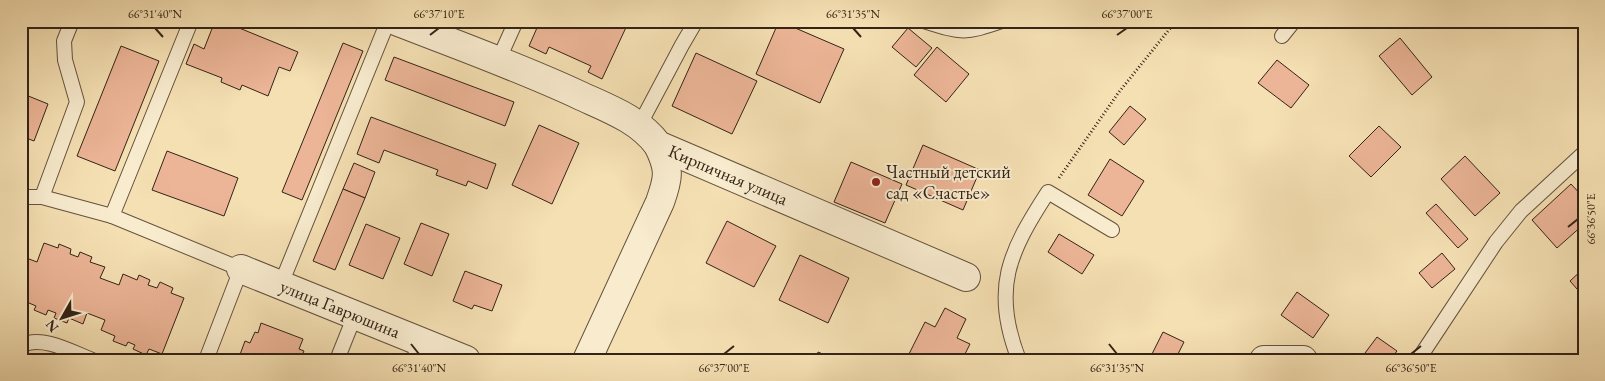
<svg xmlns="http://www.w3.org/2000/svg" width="1605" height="381" font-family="'EB Garamond',serif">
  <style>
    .building { fill: #ecb597; stroke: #342316 }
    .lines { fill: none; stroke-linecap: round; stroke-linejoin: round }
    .service-casing { stroke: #64523d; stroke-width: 16 }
    .minor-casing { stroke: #64523d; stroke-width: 30 }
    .path { stroke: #342316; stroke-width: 3; stroke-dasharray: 1 2.5; stroke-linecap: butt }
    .service { stroke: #f8ebce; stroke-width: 14 }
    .minor { stroke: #f8ebce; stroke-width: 28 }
    .ticks { fill: none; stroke: #342316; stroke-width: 2 }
    .poi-dot { fill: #8f2418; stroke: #f8ebce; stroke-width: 2 }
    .labels { text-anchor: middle; stroke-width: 4; stroke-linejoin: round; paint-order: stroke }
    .poi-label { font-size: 18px; fill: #342316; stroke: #f8ebce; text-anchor: start }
    .street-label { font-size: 18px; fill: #342316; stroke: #f8ebce }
    .neatline { fill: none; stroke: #342316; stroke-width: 2 }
    .ticks-label { font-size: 12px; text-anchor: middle; fill: #342316 }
  </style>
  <rect width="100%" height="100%" fill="#f5e0b3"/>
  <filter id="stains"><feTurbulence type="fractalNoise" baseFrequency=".004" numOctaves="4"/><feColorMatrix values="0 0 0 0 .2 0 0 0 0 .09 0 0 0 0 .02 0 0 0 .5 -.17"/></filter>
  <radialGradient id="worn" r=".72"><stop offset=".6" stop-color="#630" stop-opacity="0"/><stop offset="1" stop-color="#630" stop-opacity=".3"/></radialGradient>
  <g class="building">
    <polygon points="215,21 222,21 298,52 290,71 279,67 268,96 242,85 240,90 221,82 222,78 186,64 194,44 204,49"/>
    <polygon points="540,21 629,21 602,79 588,72 591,66 549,47 546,54 529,46"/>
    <polygon points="779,21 844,49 820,103 756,74"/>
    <polygon points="908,28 932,48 916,67 892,47"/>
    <polygon points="1400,38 1432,77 1412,95 1379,56"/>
    <polygon points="343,43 363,51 302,200 282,192"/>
    <polygon points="121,46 159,61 115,171 77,156"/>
    <polygon points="937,47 969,74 946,102 914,75"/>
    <polygon points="696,53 757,81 732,134 672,106"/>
    <polygon points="394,57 514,102 505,126 385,80"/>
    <polygon points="1277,60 1309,85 1291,108 1258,83"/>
    <polygon points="21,93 48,104 34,141 21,136"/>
    <polygon points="1130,106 1146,119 1124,145 1109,132"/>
    <polygon points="371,117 496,164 487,189 468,181 466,186 436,175 438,170 384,150 379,163 357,154"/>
    <polygon points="539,125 579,143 552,204 512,185"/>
    <polygon points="1379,126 1401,147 1371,177 1349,156"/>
    <polygon points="923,145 980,170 963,210 906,185"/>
    <polygon points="167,151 238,178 224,216 152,190"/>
    <polygon points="1465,156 1500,193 1475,216 1441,179"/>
    <polygon points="1110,159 1144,181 1122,216 1088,195"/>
    <polygon points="851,162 902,184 885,223 834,202"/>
    <polygon points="354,163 375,172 365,198 343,189"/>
    <polygon points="1571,184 1584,198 1584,224 1557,248 1532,220"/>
    <polygon points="343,189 365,198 335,270 313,261"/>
    <polygon points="1436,204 1468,239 1458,248 1426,213"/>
    <polygon points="727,221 776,246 754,287 706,263"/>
    <polygon points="421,223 449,234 432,276 404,264"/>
    <polygon points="366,224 400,238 383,279 349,265"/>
    <polygon points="1059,234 1094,255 1082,274 1048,252"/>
    <polygon points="44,243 58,248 59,244 71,249 70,254 78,257 80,252 92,257 90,262 105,267 100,278 119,285 123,274 137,280 139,275 150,280 148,285 157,288 160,282 173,288 171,293 184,298 162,354 149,349 146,355 133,349 135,345 128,342 126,346 113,341 115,336 101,330 105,320 87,313 83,324 69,318 67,323 54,318 56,313 48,310 46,315 34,310 36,306 22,300 24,293 21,292 21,256 37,262"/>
    <polygon points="1442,253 1455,269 1432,288 1419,273"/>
    <polygon points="800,255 849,278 828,323 779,300"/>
    <polygon points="1584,268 1584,297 1570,281"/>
    <polygon points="465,271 502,285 492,311 474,305 472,309 453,301"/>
    <polygon points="1297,292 1329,315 1313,338 1281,315"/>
    <polygon points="945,308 966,319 957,338 970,344 962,360 906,360 925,322 935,327"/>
    <polygon points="261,323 303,339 299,349 304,351 300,360 238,360 245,341 250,343 255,332 258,333"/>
    <polygon points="1163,332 1184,342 1175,360 1149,360"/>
    <polygon points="1377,337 1397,351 1390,360 1365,360 1362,357"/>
    <polygon points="818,352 837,360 815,360"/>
  </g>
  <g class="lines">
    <defs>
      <g id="service">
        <polyline points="191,21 112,216 241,269 206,360"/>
        <path d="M924 21C962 33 964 34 1002 21"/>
        <polyline points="1282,36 1294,21"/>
        <polyline points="498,61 516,21"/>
        <polyline points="639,126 682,45 696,21"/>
        <polyline points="21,197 42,197 112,216"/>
        <polyline points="42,197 77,102 65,60 64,41 72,21"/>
        <polyline points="281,284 388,21"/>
        <path d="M21 346C41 334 72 352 92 360"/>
        <polyline points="337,360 355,315"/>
        <polyline points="413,360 421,342"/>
        <path d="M1019 360C991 289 1009 252 1048 192L1112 230"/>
        <polyline points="1418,360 1496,242 1521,211 1584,153"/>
      </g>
      <g id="minor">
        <path d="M396 21C457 45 519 67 579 95 607 108 639 119 658 145L966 277"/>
        <polyline points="241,269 466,360"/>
        <path d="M587 360 660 202C669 177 670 169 658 145"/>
        <polyline points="1264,360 1303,360"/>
      </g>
    </defs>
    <use href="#service" class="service-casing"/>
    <use href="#minor" class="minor-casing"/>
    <polyline class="path" points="1059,178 1119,92 1176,21"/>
    <use href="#service" class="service"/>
    <use href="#minor" class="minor"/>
  </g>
  <path class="ticks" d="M155 28 163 37M853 28 861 37M430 35 439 28M1117 35 1127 28M1568 227 1578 219M411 344 419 354M1109 344 1117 354M724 354 734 346M1411 354 1421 346"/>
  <circle class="poi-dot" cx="876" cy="182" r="5"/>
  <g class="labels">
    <g class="poi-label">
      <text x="886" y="178">Частный детский<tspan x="886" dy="21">сад «Счастье»</tspan></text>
    </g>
    <g class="street-label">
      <text transform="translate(728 175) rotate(23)" y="6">Кирпичная улица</text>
      <text transform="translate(340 309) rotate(22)" y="6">улица Гаврюшина</text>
    </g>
  </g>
  <rect width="1605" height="381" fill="none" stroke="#f5e0b3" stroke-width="55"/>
  <g transform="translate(62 318) rotate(231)" stroke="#f8ebce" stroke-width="4" paint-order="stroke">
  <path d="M0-4L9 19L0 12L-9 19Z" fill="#342316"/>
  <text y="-8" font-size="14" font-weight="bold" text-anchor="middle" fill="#342316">N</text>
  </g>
  <rect x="28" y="28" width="1550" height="326" class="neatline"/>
  <g class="ticks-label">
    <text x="155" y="18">66°31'40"N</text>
    <text x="439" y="18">66°37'10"E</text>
    <text x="853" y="18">66°31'35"N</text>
    <text x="1127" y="18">66°37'00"E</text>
    <text transform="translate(1591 219) rotate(-90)" y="4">66°36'50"E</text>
    <text x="419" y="372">66°31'40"N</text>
    <text x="724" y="372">66°37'00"E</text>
    <text x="1117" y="372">66°31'35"N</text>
    <text x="1411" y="372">66°36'50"E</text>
  </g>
  <rect width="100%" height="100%" filter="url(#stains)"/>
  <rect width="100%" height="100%" fill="url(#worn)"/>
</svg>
